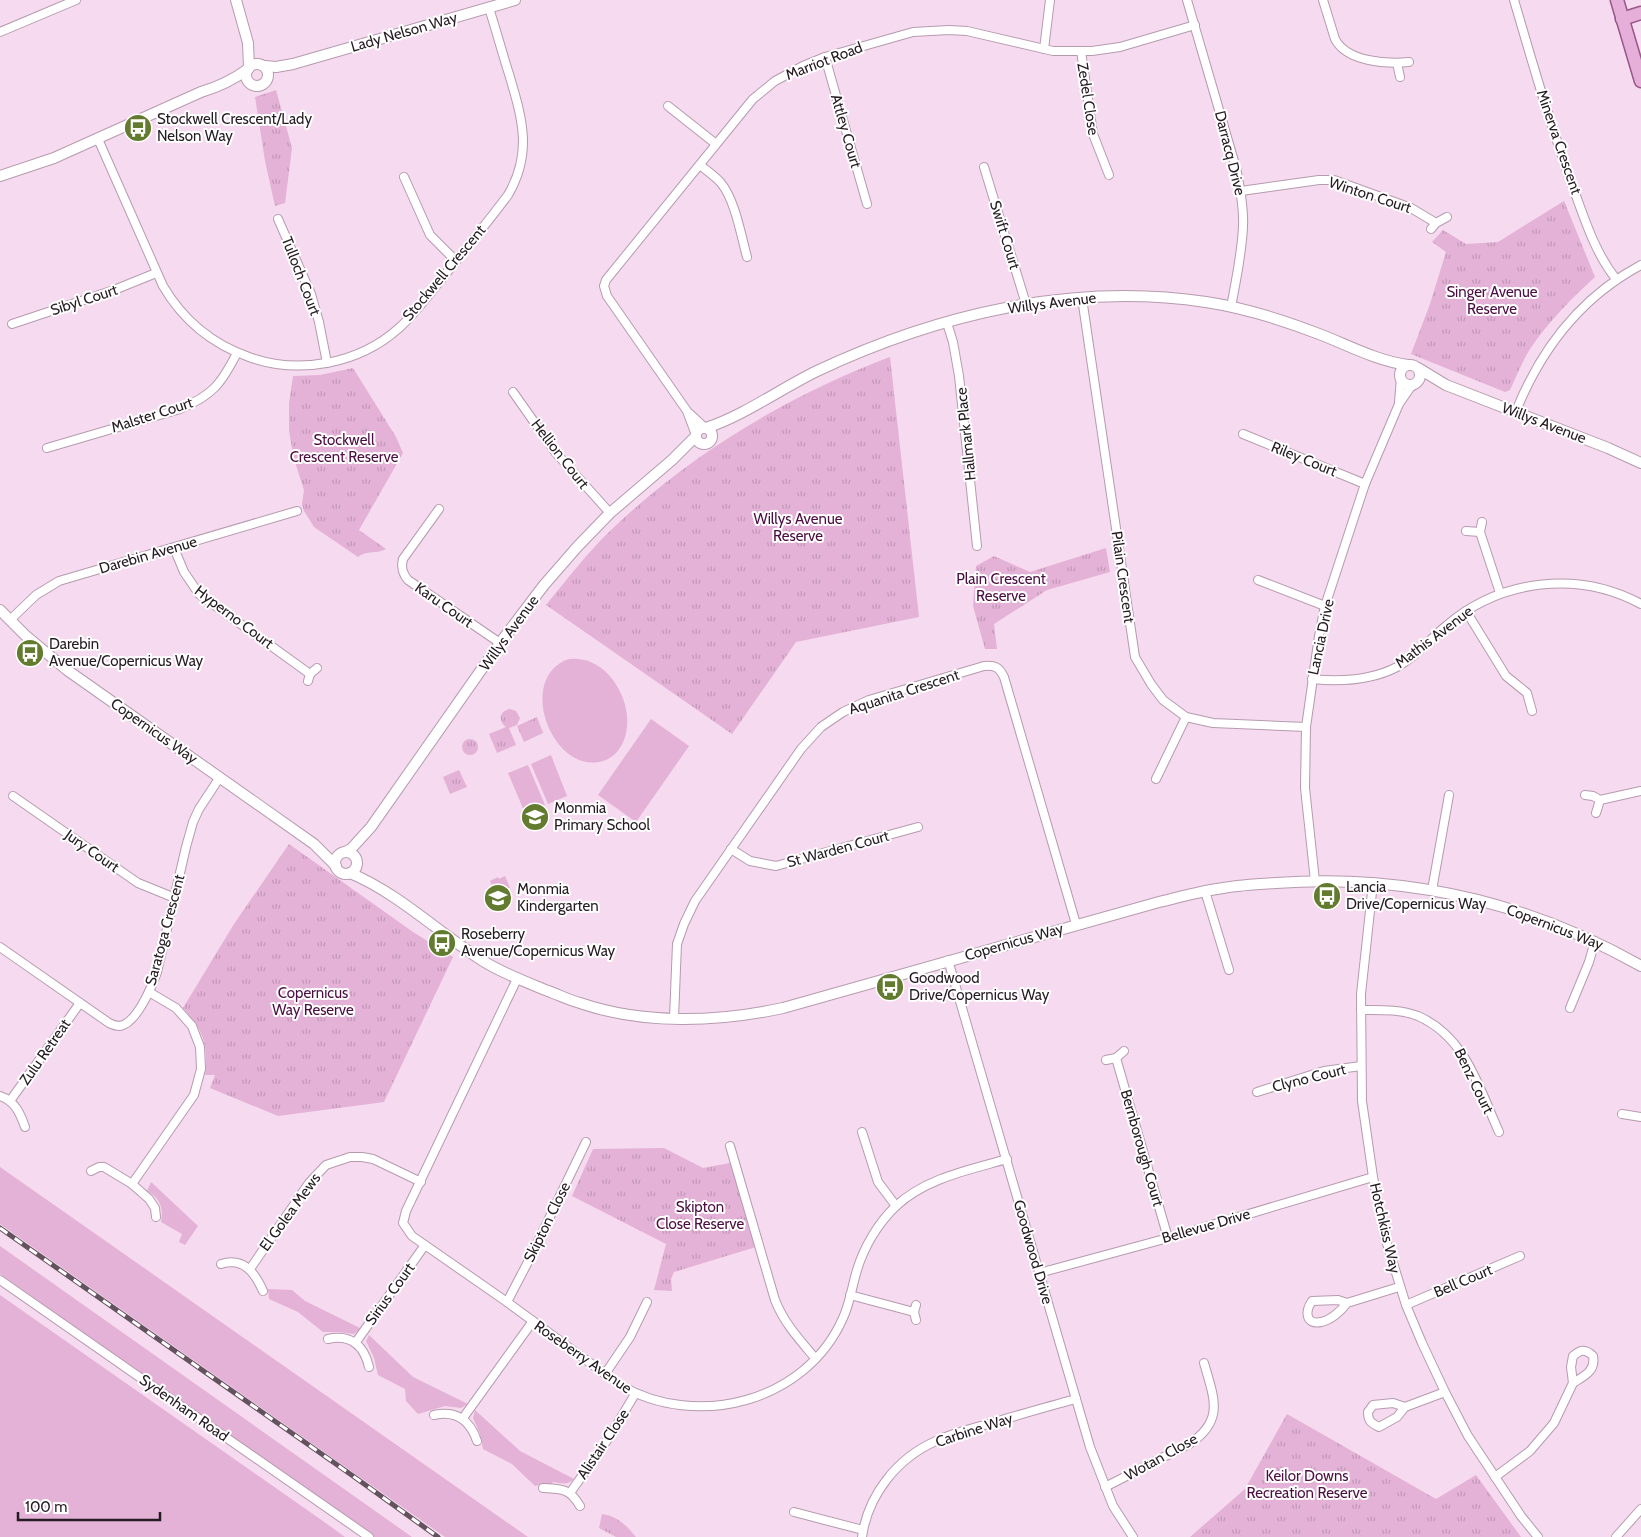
<svg xmlns="http://www.w3.org/2000/svg" width="1641" height="1537" font-family="Cabin,sans-serif">
  <style>
    .grass { fill: #e4b1d7 }
    .park { fill: url(#park-tufts) }
    .lines { fill: none; stroke-linecap: round; stroke-linejoin: round }
    .minor-casing { stroke: #b69baf; stroke-width: 10 }
    .tertiary-casing { stroke: #b69baf; stroke-width: 12 }
    .primary-casing { stroke: #98588a; stroke-width: 15 }
    .minor { stroke: #fff; stroke-width: 8 }
    .tertiary { stroke: #fff; stroke-width: 10 }
    .primary { stroke: #e6afda; stroke-width: 12 }
    .rail-casing { stroke: #63535e; stroke-width: 5 }
    .rail { stroke: #fff; stroke-width: 3; stroke-dasharray: 9; stroke-linecap: butt }
    .labels { text-anchor: middle; stroke-width: 4; stroke-linejoin: round; paint-order: stroke }
    .street-label { font-size: 15px; fill: #251b22; stroke: #fff }
    .poi-label { font-size: 15px; fill: #251b22; stroke: #fff; text-anchor: start }
    .park-label { font-size: 15px; fill: #4c0e42; stroke: #fff }
  </style>
  <defs>
    <pattern id="park-tufts" width="24" height="20" patternUnits="userSpaceOnUse" patternTransform="scale(1.25)"><rect width="24" height="20" fill="#e4b1d7"/><path d="M3 7l-1-3M5 7V3M7 7l1-3M15 17l-1-3M17 17v-4M19 17l1-3" fill="none" stroke="#c398b8"/></pattern>
  </defs>
  <rect width="100%" height="100%" fill="#f6daef"/>
  <g class="grass">
    <path d="M569 659C609 654 637 706 624 740 620 750 613 758 603 761 552 776 515 677 569 659Z"/>
    <polygon points="651,719 689,746 636,822 598,795"/>
    <polygon points="551,755 567,796 548,804 531,764"/>
    <polygon points="528,765 545,805 525,813 508,773"/>
    <polygon points="0,1167 528,1537 445,1537 0,1224"/>
    <path d="M151 1182 198 1226 185 1245 179 1242 182 1234 161 1222C164 1208 160 1198 147 1191Z"/>
    <polygon points="0,1246 412,1537 370,1537 0,1274"/>
    <polygon points="268,1289 292,1290 305,1301 360,1328 359,1330 354,1334 338,1332 323,1332 298,1312 269,1299"/>
    <polygon points="0,1295 320,1519 345,1537 0,1537"/>
    <polygon points="369,1335 413,1377 468,1404 461,1408 445,1406 418,1414 406,1401 405,1389 378,1375 374,1358 366,1341"/>
    <path d="M475 1410 520 1451 574 1479C567 1486 561 1483 553 1482L552 1484H542L535 1486 512 1464 483 1449 480 1434 473 1418Z"/>
  </g>
  <g class="park">
    <polygon points="276,90 292,148 285,203 275,206 265,161 255,97"/>
    <path d="M1564 201 1595 277C1571 299 1548 322 1530 349 1522 362 1516 377 1510 390L1505 392 1411 354 1430 304 1446 252 1432 242 1443 230 1466 244 1498 242Z"/>
    <path d="M890 357 919 617 796 642 732 734 546 605C564 583 581 561 600 541 680 460 784 397 890 357Z"/>
    <path d="M353 368 396 437 403 453 359 530 386 549C377 554 367 550 358 557L314 527 304 511 302 504 304 490 294 459 289 431V403L293 376 320 375Z"/>
    <polygon points="1106,548 1110,572 1047,590 994,624 997,649 985,649 973,606 976,566 994,556 1030,572"/>
    <path d="M510 709 516 711 520 718 517 725 509 728 516 745 497 753 489 734 506 727C498 721 499 711 510 709Z"/>
    <polygon points="537,717 543,733 524,742 517,726"/>
    <circle cx="470" cy="747" r="8"/>
    <polygon points="459,770 467,787 450,794 443,777"/>
    <path d="M289 844 413 932 453 957 384 1102 278 1116 210 1088 215 1075H205C209 1045 203 1030 183 1008L234 924Z"/>
    <polygon points="505,876 510,888 496,894 490,881 498,877 499,879"/>
    <polygon points="664,1148 703,1168 730,1163 756,1247 674,1272 671,1279 672,1291 654,1290 666,1244 572,1196 593,1149"/>
    <polygon points="1287,1414 1436,1499 1476,1475 1521,1537 1190,1537 1245,1489"/>
    <path d="M602 1514C617 1516 626 1525 636 1537H616L599 1528Z"/>
  </g>
  <g class="lines">
    <defs>
      <g id="minor">
        <path d="M1187 0 1236 168C1240 187 1244 207 1243 226 1242 253 1236 280 1231 307"/>
        <path d="M1323 0 1335 39C1347 62 1386 64 1409 62"/>
        <path d="M1514 0C1533 65 1552 130 1575 193 1586 223 1596 254 1616 279"/>
        <polyline points="0,32 76,0"/>
        <polyline points="1044,49 1050,0"/>
        <polyline points="1081,51 1093,134 1109,175"/>
        <polyline points="825,57 867,204"/>
        <polyline points="1397,63 1400,77"/>
        <polyline points="668,106 716,144"/>
        <path d="M98 139 163 286C183 320 212 344 249 357 299 375 359 364 399 328 416 313 429 294 444 276 465 250 487 223 508 195 533 152 522 118 509 74 502 52 496 30 489 8"/>
        <path d="M700 165C707 171 715 176 721 183 735 200 741 235 747 257"/>
        <polyline points="984,167 1026,304"/>
        <polyline points="404,177 430,235 456,261"/>
        <polyline points="1241,191 1319,180 1334,180 1411,208 1436,223"/>
        <polyline points="278,219 311,294 319,322 327,363"/>
        <polyline points="1431,229 1436,223 1447,217"/>
        <polyline points="1082,298 1135,657 1151,684 1163,700 1186,717 1213,723 1306,727"/>
        <polyline points="947,323 953,342 959,376 977,546"/>
        <polyline points="12,324 114,290 156,273"/>
        <polyline points="513,392 556,453 610,513"/>
        <polyline points="1399,402 1401,378"/>
        <path d="M1516 411C1541 349 1581 297 1641 265"/>
        <polyline points="690,414 705,428"/>
        <polyline points="1243,434 1365,484"/>
        <polyline points="696,435 687,411 607,296 604,286 606,280 744,110 753,99 775,81 803,66 825,57 913,32 949,30 967,31 1053,51 1092,51 1120,47 1195,25"/>
        <path d="M47 448 180 409C213 395 221 384 237 353"/>
        <path d="M439 509 403 559C401 567 402 573 408 580L500 643"/>
        <polyline points="1482,522 1480,532 1500,593"/>
        <polyline points="1466,531 1480,532"/>
        <polyline points="174,548 184,572 199,594 310,674"/>
        <polyline points="1258,580 1325,606"/>
        <polyline points="1466,611 1506,676 1527,693 1532,711"/>
        <polyline points="10,620 36,595 59,581 297,511"/>
        <path d="M1312 679C1341 682 1370 681 1397 667 1416 657 1430 639 1446 626 1501 579 1578 570 1641 604"/>
        <polyline points="308,681 310,674 317,668"/>
        <polyline points="1156,779 1186,717"/>
        <polyline points="1585,795 1593,796 1600,800 1641,791"/>
        <polyline points="13,796 138,883 175,898"/>
        <polyline points="1596,813 1600,800"/>
        <polyline points="731,849 750,861 776,866 918,827"/>
        <polyline points="1315,881 1305,788 1306,727 1319,636 1325,606 1365,484 1399,404 1410,388 1415,384"/>
        <polyline points="1373,883 1361,994 1362,1101 1373,1177 1385,1237 1406,1305 1422,1343 1445,1392 1468,1436 1521,1516 1538,1537"/>
        <polyline points="1432,890 1449,795"/>
        <polyline points="1205,891 1229,970"/>
        <path d="M0 947 109 1023C113 1025 116 1026 120 1026 137 1023 152 986 157 972L186 847 193 822 199 809 220 777"/>
        <polyline points="948,960 1090,1447 1113,1506 1133,1537"/>
        <path d="M517 979 406 1211 403 1223 412 1236 507 1302 620 1385C697 1430 806 1402 843 1318 850 1303 852 1286 857 1270 864 1247 878 1223 896 1206 926 1178 969 1170 1007 1159"/>
        <polyline points="1570,1008 1589,962 1595,941"/>
        <path d="M1361 1010C1379 1010 1400 1009 1418 1016 1466 1037 1479 1088 1499 1132"/>
        <path d="M674 1018 677 944 684 924 695 901 801 749 821 727 843 712 869 700 984 666C995 665 999 667 1004 677L1076 924"/>
        <polyline points="1116,1058 1168,1238"/>
        <polyline points="1106,1060 1116,1058 1124,1051"/>
        <polyline points="1257,1092 1324,1071 1361,1066"/>
        <path d="M0 1096C15 1101 20 1113 25 1127"/>
        <polyline points="10,1101 80,1003"/>
        <polyline points="1622,1114 1641,1117"/>
        <polyline points="862,1132 878,1182 896,1206"/>
        <path d="M730 1146 775 1300C784 1323 799 1339 815 1358"/>
        <polyline points="91,1171 99,1167 104,1167 132,1184 149,1199 155,1208 156,1217"/>
        <polyline points="132,1184 194,1095 201,1069 200,1047 192,1026 176,1008 149,992"/>
        <path d="M221 1264C244 1257 255 1273 263 1291"/>
        <polyline points="250,1269 309,1183 326,1165 350,1157 362,1157 373,1159 421,1182"/>
        <polyline points="1039,1273 1168,1238 1373,1177"/>
        <polyline points="0,1280 369,1537"/>
        <polyline points="850,1295 914,1312"/>
        <polyline points="507,1302 529,1260 586,1142"/>
        <path d="M1347 1303C1341 1311 1331 1320 1321 1322 1305 1325 1305 1311 1312 1301L1338 1300 1347 1303 1399 1287"/>
        <polyline points="1406,1305 1520,1256"/>
        <polyline points="916,1320 914,1312 916,1305"/>
        <path d="M328 1339C350 1334 364 1345 369 1367"/>
        <polyline points="356,1342 425,1245"/>
        <polyline points="605,1374 630,1337 647,1302"/>
        <path d="M1405 1407 1393 1403 1373 1405 1368 1412C1368 1421 1371 1423 1379 1427L1397 1417 1405 1407 1445 1392"/>
        <path d="M434 1415C456 1410 470 1420 477 1441"/>
        <polyline points="463,1418 533,1321"/>
        <path d="M1495 1477 1530 1451 1554 1423 1573 1383 1571 1367 1573 1356C1580 1350 1585 1348 1593 1356 1596 1371 1584 1376 1573 1383"/>
        <path d="M1105 1487 1189 1444C1225 1421 1214 1398 1204 1363"/>
        <path d="M543 1488C563 1489 570 1489 580 1506"/>
        <polyline points="570,1493 610,1436 635,1394"/>
        <polyline points="794,1512 863,1530"/>
        <path d="M862 1537C868 1495 897 1458 936 1441 955 1432 975 1428 995 1422 1022 1414 1049 1406 1076 1399"/>
        <polyline points="1616,1537 1641,1509"/>
      </g>
      <g id="tertiary">
        <polyline points="236,0 248,43 249,68"/>
        <circle cx="257" cy="75" r="11"/>
        <polyline points="265,66 276,67 293,64 515,0"/>
        <path d="M0 176 54 158 201 92C218 87 233 80 248 69"/>
        <circle cx="1410" cy="375" r="10"/>
        <polyline points="1418,368 1446,385 1608,448 1641,463"/>
        <path d="M706 428C745 415 780 389 817 371 938 314 1073 282 1206 302 1245 308 1283 320 1319 334 1348 345 1377 361 1408 365"/>
        <circle cx="704" cy="436" r="8"/>
        <polyline points="0,610 25,635 67,670 314,844 336,866"/>
        <polyline points="345,852 351,849 371,827 500,643 544,585 578,546 610,513 672,460 696,436"/>
        <circle cx="346" cy="863" r="11"/>
        <path d="M350 873C398 893 439 933 483 961 504 974 526 982 548 991 559 995 569 1000 580 1003 644 1025 718 1022 783 1008L1159 902C1180 897 1201 891 1223 888 1240 885 1258 884 1276 883 1405 874 1528 902 1641 966"/>
      </g>
      <g id="primary">
        <polyline points="1617,0 1641,81"/>
        <polyline points="1622,19 1641,13"/>
      </g>
    </defs>
    <use href="#minor" class="minor-casing"/>
    <use href="#tertiary" class="tertiary-casing"/>
    <use href="#primary" class="primary-casing"/>
    <use href="#minor" class="minor"/>
    <use href="#tertiary" class="tertiary"/>
    <use href="#primary" class="primary"/>
    <defs>
      <polyline id="rail" points="0,1228 353,1476 438,1537"/>
    </defs>
    <use href="#rail" class="rail-casing"/>
    <use href="#rail" class="rail"/>
  </g>
  <defs>
    <symbol id="bus-disc" viewBox="-11 -11 22 22"><circle r="9.5" fill="#627b2e" stroke="#fff"/><path d="M-5-6H5V4H4V6H2V4H-2V6H-4V4H-5ZM-3.5-4V0h7V-4ZM-3.5 1.2v1.5H-2V1.2ZM2 1.2v1.5H3.5V1.2Z" fill="#fff"/></symbol>
    <symbol id="school-disc" viewBox="-11 -11 22 22"><circle r="9.5" fill="#627b2e" stroke="#fff"/><path d="M0-5L7-2L0 1L-7-2ZM-4 1L0 2.5L4 1V4Q0 6-4 4Z" fill="#fff"/></symbol>
  </defs>
  <g fill-rule="evenodd">
    <use href="#bus-disc" x="122" y="112" width="32" height="32"/>
    <use href="#bus-disc" x="14" y="637" width="32" height="32"/>
    <use href="#school-disc" x="519" y="801" width="32" height="32"/>
    <use href="#bus-disc" x="1311" y="880" width="32" height="32"/>
    <use href="#school-disc" x="482" y="882" width="32" height="32"/>
    <use href="#bus-disc" x="426" y="927" width="32" height="32"/>
    <use href="#bus-disc" x="874" y="971" width="32" height="32"/>
  </g>
  <g class="labels">
    <g class="street-label">
      <text transform="translate(404 32) rotate(-16)" y="5">Lady Nelson Way</text>
      <text transform="translate(824 61) rotate(-21)" y="5">Marriot Road</text>
      <text transform="translate(1088 99) rotate(81)" y="5">Zedel Close</text>
      <text transform="translate(846 131) rotate(74)" y="5">Attley Court</text>
      <text transform="translate(1559 142) rotate(71)" y="5">Minerva Crescent</text>
      <text transform="translate(1230 153) rotate(76)" y="5">Darracq Drive</text>
      <text transform="translate(1370 195) rotate(18)" y="5">Winton Court</text>
      <text transform="translate(1005 235) rotate(73)" y="5">Swift Court</text>
      <text transform="translate(444 273) rotate(-50)" y="5">Stockwell Crescent</text>
      <text transform="translate(301 276) rotate(69)" y="5">Tulloch Court</text>
      <text transform="translate(84 300) rotate(-18)" y="5">Sibyl Court</text>
      <text transform="translate(1052 303) rotate(-7)" y="5">Willys Avenue</text>
      <text transform="translate(152 415) rotate(-18)" y="5">Malster Court</text>
      <text transform="translate(1544 423) rotate(21)" y="5">Willys Avenue</text>
      <text transform="translate(966 434) rotate(-96)" y="5">Hallmark Place</text>
      <text transform="translate(560 454) rotate(52)" y="5">Hellion Court</text>
      <text transform="translate(1304 459) rotate(22)" y="5">Riley Court</text>
      <text transform="translate(148 555) rotate(-16)" y="5">Darebin Avenue</text>
      <text transform="translate(1123 577) rotate(82)" y="5">Pilain Crescent</text>
      <text transform="translate(444 605) rotate(35)" y="5">Karu Court</text>
      <text transform="translate(234 617) rotate(37)" y="5">Hyperno Court</text>
      <text transform="translate(509 633) rotate(-54)" y="5">Willys Avenue</text>
      <text transform="translate(1321 637) rotate(-78)" y="5">Lancia Drive</text>
      <text transform="translate(1434 637) rotate(-37)" y="5">Mathis Avenue</text>
      <text transform="translate(904 692) rotate(-18)" y="5">Aquanita Crescent</text>
      <text transform="translate(154 731) rotate(35)" y="5">Copernicus Way</text>
      <text transform="translate(838 849) rotate(-15)" y="5">St Warden Court</text>
      <text transform="translate(92 851) rotate(35)" y="5">Jury Court</text>
      <text transform="translate(1555 927) rotate(21)" y="5">Copernicus Way</text>
      <text transform="translate(165 930) rotate(-75)" y="5">Saratoga Crescent</text>
      <text transform="translate(1014 942) rotate(-16)" y="5">Copernicus Way</text>
      <text transform="translate(45 1052) rotate(-55)" y="5">Zulu Retreat</text>
      <text transform="translate(1309 1078) rotate(-14)" y="5">Clyno Court</text>
      <text transform="translate(1474 1081) rotate(64)" y="5">Benz Court</text>
      <text transform="translate(1142 1148) rotate(74)" y="5">Bernborough Court</text>
      <text transform="translate(290 1212) rotate(-54)" y="5">El Golea Mews</text>
      <text transform="translate(547 1222) rotate(-64)" y="5">Skipton Close</text>
      <text transform="translate(1206 1226) rotate(-16)" y="5">Bellevue Drive</text>
      <text transform="translate(1385 1228) rotate(77)" y="5">Hotchkiss Way</text>
      <text transform="translate(1033 1252) rotate(74)" y="5">Goodwood Drive</text>
      <text transform="translate(1463 1281) rotate(-23)" y="5">Bell Court</text>
      <text transform="translate(390 1294) rotate(-54)" y="5">Sirius Court</text>
      <text transform="translate(583 1357) rotate(35)" y="5">Roseberry Avenue</text>
      <text transform="translate(184 1408) rotate(35)" y="5">Sydenham Road</text>
      <text transform="translate(974 1430) rotate(-18)" y="5">Carbine Way</text>
      <text transform="translate(603 1444) rotate(-56)" y="5">Alistair Close</text>
      <text transform="translate(1161 1457) rotate(-29)" y="5">Wotan Close</text>
    </g>
    <g class="poi-label">
      <text x="157" y="124">Stockwell Crescent/Lady<tspan x="157" dy="17">Nelson Way</tspan></text>
      <text x="49" y="649">Darebin<tspan x="49" dy="17">Avenue/Copernicus Way</tspan></text>
      <text x="554" y="813">Monmia<tspan x="554" dy="17">Primary School</tspan></text>
      <text x="1346" y="892">Lancia<tspan x="1346" dy="17">Drive/Copernicus Way</tspan></text>
      <text x="517" y="894">Monmia<tspan x="517" dy="17">Kindergarten</tspan></text>
      <text x="461" y="939">Roseberry<tspan x="461" dy="17">Avenue/Copernicus Way</tspan></text>
      <text x="909" y="983">Goodwood<tspan x="909" dy="17">Drive/Copernicus Way</tspan></text>
    </g>
    <g class="park-label">
      <text x="1492" y="297">Singer Avenue<tspan x="1492" dy="17">Reserve</tspan></text>
      <text x="344" y="445">Stockwell<tspan x="344" dy="17">Crescent Reserve</tspan></text>
      <text x="798" y="524">Willys Avenue<tspan x="798" dy="17">Reserve</tspan></text>
      <text x="1001" y="584">Plain Crescent<tspan x="1001" dy="17">Reserve</tspan></text>
      <text x="313" y="998">Copernicus<tspan x="313" dy="17">Way Reserve</tspan></text>
      <text x="700" y="1212">Skipton<tspan x="700" dy="17">Close Reserve</tspan></text>
      <text x="1307" y="1481">Keilor Downs<tspan x="1307" dy="17">Recreation Reserve</tspan></text>
    </g>
  </g>
  <path d="M18 1512v8h142v-8" fill="none" stroke="#251b22" stroke-width="2.5"/>
  <text x="25" y="1512" font-size="15" fill="#251b22" stroke="#ffffff" stroke-width="4" paint-order="stroke">100 m</text>
</svg>
